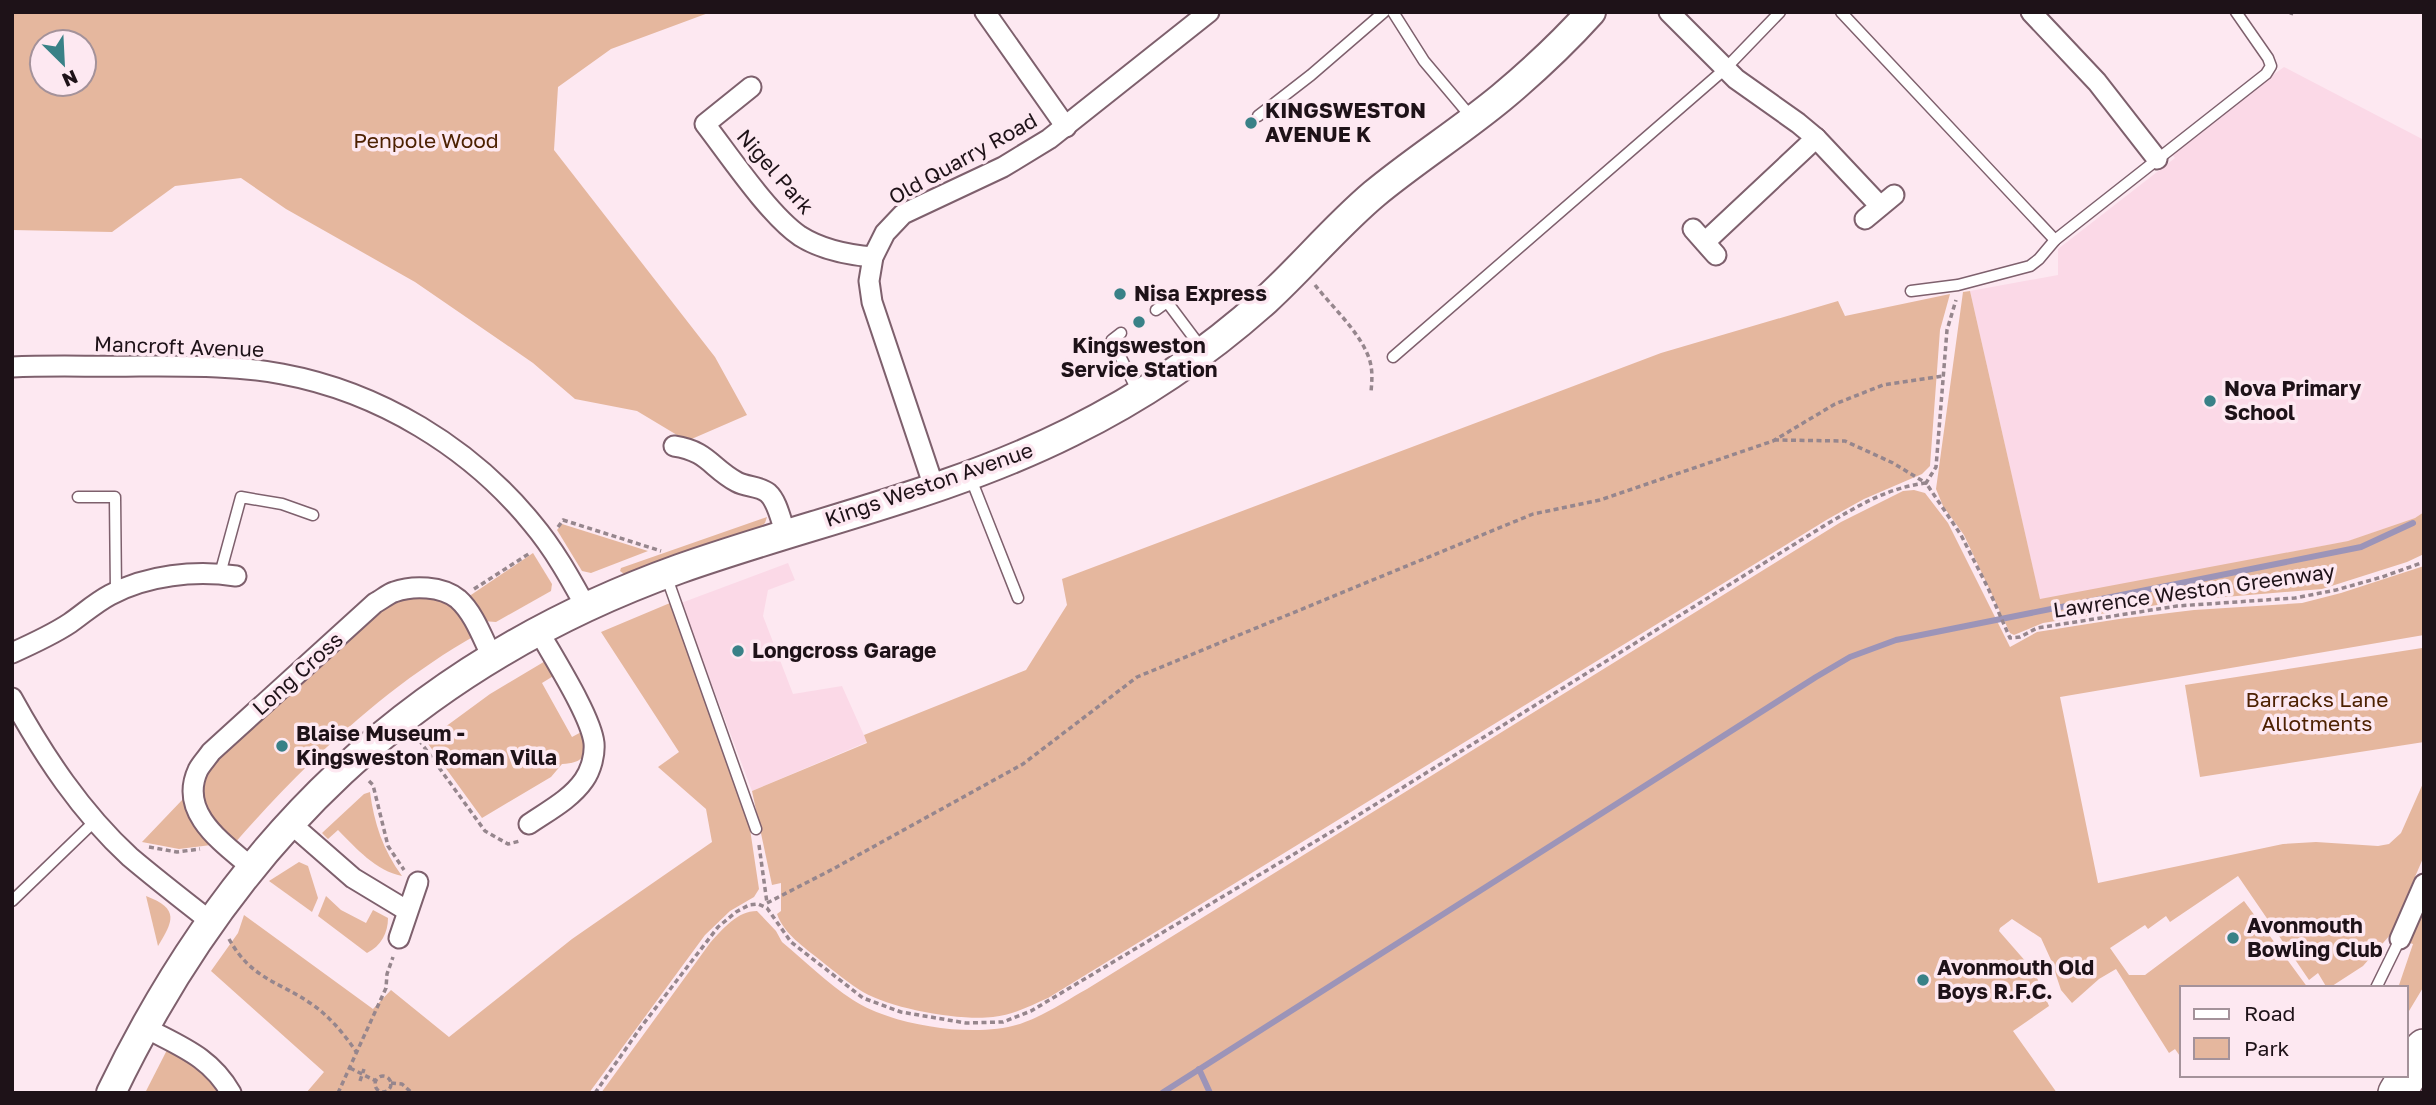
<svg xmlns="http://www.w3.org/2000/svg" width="2436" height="1105" font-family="'Golos Text',sans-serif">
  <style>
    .built { fill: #fbd9e7 }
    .green { fill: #e5b79e; fill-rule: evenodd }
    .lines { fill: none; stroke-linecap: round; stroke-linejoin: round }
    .stream { stroke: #9c94b8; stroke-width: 6 }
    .lane-casing { stroke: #7e606d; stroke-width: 13 }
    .street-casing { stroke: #7e606d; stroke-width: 23 }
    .secondary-casing { stroke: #7e606d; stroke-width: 32 }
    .highway-casing { stroke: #7e606d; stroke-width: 40 }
    .path { stroke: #96868d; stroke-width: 3.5; stroke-dasharray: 5 3.5; stroke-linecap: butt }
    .lane { stroke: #fff; stroke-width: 10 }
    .street { stroke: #fff; stroke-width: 19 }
    .secondary { stroke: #fff; stroke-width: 28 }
    .highway { stroke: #fff; stroke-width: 37 }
    .poi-dot { fill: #398187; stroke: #fde8f1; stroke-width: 2.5 }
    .labels { text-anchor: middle; stroke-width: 7; stroke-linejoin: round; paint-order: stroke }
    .poi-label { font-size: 21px; font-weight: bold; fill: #1e1218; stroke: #fde8f1; text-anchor: start }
    .park-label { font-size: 21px; fill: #4d2102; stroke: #fde8f1 }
    .street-label { font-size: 21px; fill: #1e1218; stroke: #fde8f1 }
  </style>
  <rect width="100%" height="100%" fill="#fde8f1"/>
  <g class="built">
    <polygon points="2284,67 2424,140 2424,512 2415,518 2349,541 2040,600 1970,291 2058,275 2058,249 2175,158 2169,151"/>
    <polygon points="788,563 795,580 768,590 763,616 793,694 842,686 867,742 752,791 681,603"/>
  </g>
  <g class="green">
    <path d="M12 12H711L611 49 558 87 554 150 715 357 747 415 687 441 637 411 575 399 533 363 415 282 286 209 241 178 175 186 112 232 12 230ZM42 42H84V84H42Z"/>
    <polygon points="1970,291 2040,599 2348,541 2415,518 2424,512 2424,554 2407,562 2322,589 2189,600 2043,623 2014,635 2010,633 1964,535 1943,506 1936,489 1963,292"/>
    <path d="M1950 294 1940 330 1930 466 1922 474 1864 499 1828 519 1048 998C1030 1006 1013 1015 993 1017 960 1021 892 1009 863 992 848 983 834 971 820 960 804 947 784 934 777 914L781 911V883L772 885 752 791 867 743 864 735 1026 670 1067 605 1062 579 1661 353 1838 301 1845 316Z"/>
    <path d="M1914 490 1925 493 1948 523 2010 647 2037 632 2119 619 2194 610 2302 603 2341 593 2424 566V635L2060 697 2098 883 2283 844 2316 842 2378 846 2389 844 2401 833 2424 781V856L2390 935 2363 966 2329 988H2327L2318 973 2309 980 2238 876 2170 922 2166 916 2148 929 2145 925 2110 948 2129 975H2145L2244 901 2308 988H2182V1059L2175 1049 2169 1053 2116 969 2099 979 2072 1003 2061 990 2051 960 2041 938 2012 919 2000 928 1999 931 2034 971 2049 1006 2013 1031 2057 1093H601L710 943C723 929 737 911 757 911L776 931 782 942C805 961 827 983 853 1000 892 1026 981 1040 1025 1022 1047 1014 1067 1000 1087 989L1841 522 1903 491Z"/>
    <polygon points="767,517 765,523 760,527 680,553 624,574 620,571 621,568"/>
    <polygon points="562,524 648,551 591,573 582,571 557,530"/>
    <polygon points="533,553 552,584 551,591 496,622 482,621 465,599"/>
    <path d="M418 593 451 603 476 635C383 688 304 764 234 844 203 816 193 805 209 763L386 604Z"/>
    <polygon points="670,603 750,829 759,889 754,897 730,911 705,935 589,1093 306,1093 324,1072 211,971 238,933 244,915 373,1009 391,990 449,1037 572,939 712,842 706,809 658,767 679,752 601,632"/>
    <polygon points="2422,648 2424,742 2200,777 2185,685"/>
    <path d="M547 660 555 675 542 683 572 737 585 730C588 752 587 763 562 764L551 777 482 818 426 741 490 694Z"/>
    <path d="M370 792C374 823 383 850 402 876 376 871 356 848 338 830L328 839 322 833 364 794Z"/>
    <path d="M184 798C189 818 195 832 211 845L179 849 142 842Z"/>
    <polygon points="299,862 308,866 318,898 312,912 269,881"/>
    <path d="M146 896C180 909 173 921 158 946Z"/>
    <path d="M326 896 341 910 366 923 373 910 388 918C388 933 381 946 367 953L318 916Z"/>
    <polygon points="2424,904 2424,986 2406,1016 2406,988 2398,988 2413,944 2407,942"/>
    <polygon points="167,1050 206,1071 223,1093 145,1093"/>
  </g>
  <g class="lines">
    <g class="stream">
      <polyline points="1199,1069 1210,1093"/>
      <polyline points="1162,1093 1816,677 1850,657 1896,640 2361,547 2413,523"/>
    </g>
    <defs>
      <g id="lane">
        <polyline points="1393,12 1424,61 1472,118"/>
        <polyline points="1841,12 2055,240"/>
        <polyline points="1258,116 1311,75 1384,12"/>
        <polyline points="1911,291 1958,285 2030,266 2039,259 2055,240 2266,74 2271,66 2268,58 2236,12"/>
        <polyline points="1156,310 1167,302 1203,350"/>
        <polyline points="1121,333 1112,340 1138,392"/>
        <polyline points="1393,357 1725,69 1780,12"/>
        <polyline points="971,479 1018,598"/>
        <polyline points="78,497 115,497 116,592"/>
        <polyline points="220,574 241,497 282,504 313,515"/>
        <polyline points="667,578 756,829"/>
        <polyline points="12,901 95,821"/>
        <polyline points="2376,988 2400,939"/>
      </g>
      <g id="street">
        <polyline points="985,12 1066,127"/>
        <polyline points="1669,12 1736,79 1798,123 1816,138 1880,206"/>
        <polyline points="2031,12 2097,82 2157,159"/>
        <path d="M751 87 705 124C729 155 769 215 800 236 822 250 848 255 873 257"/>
        <polyline points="1865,219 1894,195"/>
        <polyline points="1693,229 1716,255"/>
        <polyline points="1705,242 1816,138"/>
        <path d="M12 367C55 365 97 367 139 366 187 366 235 365 282 374 379 392 470 447 532 523 554 549 570 578 586 607"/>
        <path d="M674 446C708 451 711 468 737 482 746 487 760 486 768 493 778 502 781 522 786 534"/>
        <polyline points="934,487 872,302 869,281 873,257 885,233 903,214 1003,167 1049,139 1209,12"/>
        <path d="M12 653C32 644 52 635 70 623 83 614 95 603 110 595 147 575 195 570 236 576"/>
        <path d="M12 698C44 756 81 812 130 857 156 879 183 900 210 921"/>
        <polyline points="290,823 353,878 406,910"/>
        <path d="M529 824C548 811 571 799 584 780 591 770 595 755 594 743 591 716 553 657 538 630"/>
        <path d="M251 867C223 843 178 813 198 770 201 764 207 758 211 752L375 603C381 600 388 594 394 592 413 585 442 586 458 599 474 613 483 639 492 657"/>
        <polyline points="399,938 418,882"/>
        <polyline points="2400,939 2424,884"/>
        <path d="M144 1027C179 1046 210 1056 231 1093"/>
      </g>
      <path id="secondary" d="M111 1093C232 841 414 664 679 569 809 523 947 494 1071 432 1142 397 1207 353 1266 300 1303 266 1335 227 1374 194 1415 160 1461 131 1502 97 1533 71 1564 42 1591 12"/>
      <polyline id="highway" points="2397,1093 2424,1048"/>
    </defs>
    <use href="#lane" class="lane-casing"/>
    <use href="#street" class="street-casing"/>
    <use href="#secondary" class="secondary-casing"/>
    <use href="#highway" class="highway-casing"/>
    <g class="path">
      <polyline points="2291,15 2292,12"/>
      <path d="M1315 285C1333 308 1359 331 1369 358 1373 370 1372 380 1371 392"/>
      <polyline points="1774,440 1845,441 1893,463 1926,483 1936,467 1947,330 1956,300"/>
      <polyline points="558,527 563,520 661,551"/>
      <polyline points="474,589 530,553"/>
      <polyline points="419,740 485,831 508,844 520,841"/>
      <polyline points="369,781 373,785 388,846 404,870"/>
      <polyline points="759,845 767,903"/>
      <polyline points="149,847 177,852 200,849"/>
      <polyline points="767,903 833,869 1023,764 1137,677 1533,514 1600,500 1773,441 1835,404 1883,385 1943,376"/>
      <path d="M229 939C252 980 279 981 313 1005 331 1018 345 1035 357 1053"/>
      <polyline points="350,1068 376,1081"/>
      <circle cx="383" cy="1084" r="8"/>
      <polyline points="360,1081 364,1069"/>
      <polyline points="391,1083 402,1084 412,1093"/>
      <polyline points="338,1093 386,988 387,974 393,957"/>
      <path d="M595 1093 641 1027 718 927 736 912 749 905 758 904 767 908 791 942 863 998 901 1012 966 1023 1003 1022 1031 1011 1331 832 1827 524C1860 505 1887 488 1926 483L1961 535 1988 588 2010 638 2020 637 2037 628 2177 606 2295 598 2336 590 2382 577 2424 562"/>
    </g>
    <use href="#lane" class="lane"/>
    <use href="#street" class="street"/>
    <use href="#secondary" class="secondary"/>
    <use href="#highway" class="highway"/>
  </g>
  <g class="poi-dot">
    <circle cx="1251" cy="123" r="7"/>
    <circle cx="1120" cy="294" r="7"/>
    <circle cx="1139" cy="322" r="7"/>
    <circle cx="2210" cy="401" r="7"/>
    <circle cx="738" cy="651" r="7"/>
    <circle cx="282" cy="746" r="7"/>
    <circle cx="2233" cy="938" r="7"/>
    <circle cx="1923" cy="980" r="7"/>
  </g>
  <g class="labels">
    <g class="poi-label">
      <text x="1265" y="118">KINGSWESTON<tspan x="1265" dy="24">AVENUE K</tspan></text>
      <text x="1134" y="301">Nisa Express</text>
      <text x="1139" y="353" text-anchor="middle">Kingsweston<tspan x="1139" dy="24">Service Station</tspan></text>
      <text x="2224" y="396">Nova Primary<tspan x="2224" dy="24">School</tspan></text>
      <text x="752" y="658">Longcross Garage</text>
      <text x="296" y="741">Blaise Museum -<tspan x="296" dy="24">Kingsweston Roman Villa</tspan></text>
      <text x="2247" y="933">Avonmouth<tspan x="2247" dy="24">Bowling Club</tspan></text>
      <text x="1937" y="975">Avonmouth Old<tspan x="1937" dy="24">Boys R.F.C.</tspan></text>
    </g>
    <g class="park-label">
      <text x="426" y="148">Penpole Wood</text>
      <text x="2317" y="707">Barracks Lane<tspan x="2317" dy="24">Allotments</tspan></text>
    </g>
    <g class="street-label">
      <text transform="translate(963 159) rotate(-29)" y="7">Old Quarry Road</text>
      <text transform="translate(775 172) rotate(49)" y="7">Nigel Park</text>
      <text transform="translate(179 347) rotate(2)" y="7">Mancroft Avenue</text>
      <text transform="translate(929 485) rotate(-19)" y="7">Kings Weston Avenue</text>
      <text transform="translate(2194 591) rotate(-8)" y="7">Lawrence Weston Greenway</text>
      <text transform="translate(298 674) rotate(-42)" y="7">Long Cross</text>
    </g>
  </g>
  <rect width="2436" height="1105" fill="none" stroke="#1e1218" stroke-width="28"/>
  <rect x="2180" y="986" width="228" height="91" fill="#fde8f1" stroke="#a4929a" stroke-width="2"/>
  <rect x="2194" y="1009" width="35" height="10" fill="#ffffff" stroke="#a4929a" stroke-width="2"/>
  <text x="2244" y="1021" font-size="21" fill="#1e1218">Road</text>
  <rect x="2194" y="1038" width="35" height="21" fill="#e5b79e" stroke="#a4929a" stroke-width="2"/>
  <text x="2244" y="1056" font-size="21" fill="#1e1218">Park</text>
  <g transform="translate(63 63) rotate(156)"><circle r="33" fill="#fde8f1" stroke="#a4929a" stroke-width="2"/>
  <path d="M0-5L12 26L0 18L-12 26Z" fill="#398187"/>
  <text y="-10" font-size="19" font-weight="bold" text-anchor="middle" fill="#1e1218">N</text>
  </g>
</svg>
